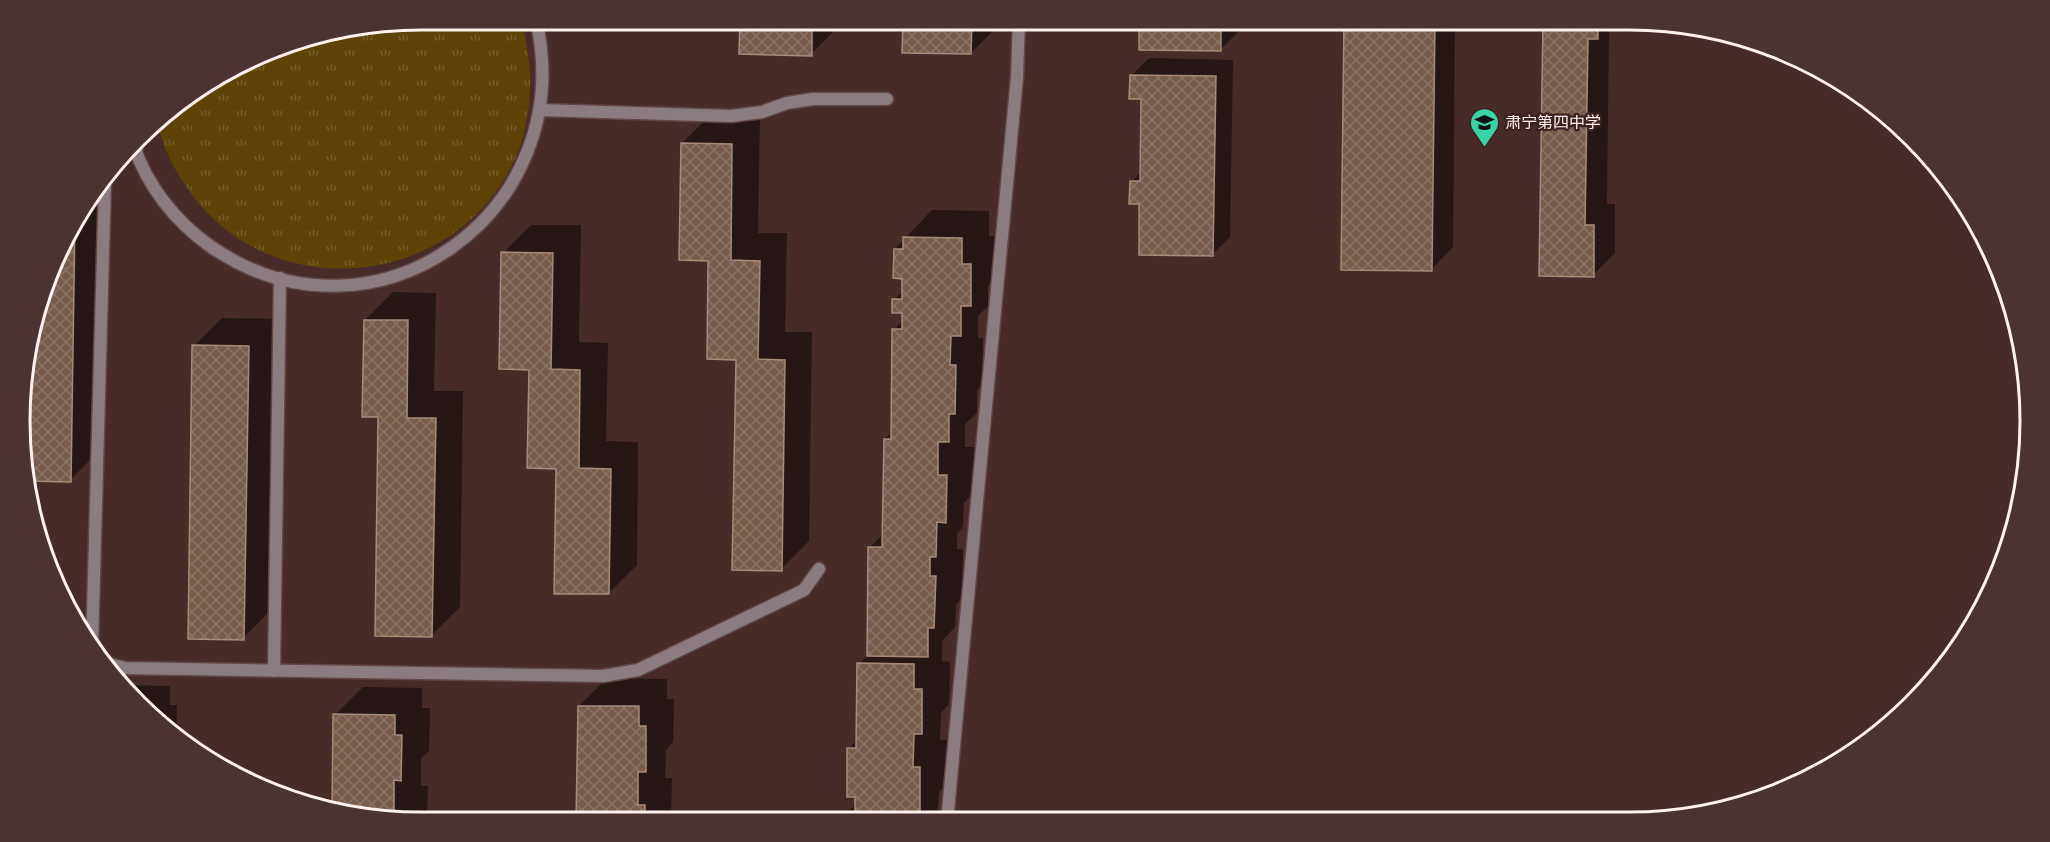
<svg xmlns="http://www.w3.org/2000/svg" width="2050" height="842" font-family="'PT Serif','Noto Sans SC',serif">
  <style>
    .grass { fill: url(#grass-tufts) }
    .shadow { fill: #0007 }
    .building { fill: url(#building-cross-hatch); stroke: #a88a78; stroke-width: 1.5 }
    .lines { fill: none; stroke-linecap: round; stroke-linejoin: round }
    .service-casing { stroke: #614645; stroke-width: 15 }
    .tertiary-casing { stroke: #614645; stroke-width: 15 }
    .service { stroke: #8b7c82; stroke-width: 12 }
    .tertiary { stroke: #8b7c82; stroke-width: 12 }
    .labels { text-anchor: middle; stroke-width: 4.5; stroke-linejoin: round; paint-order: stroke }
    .poi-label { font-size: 16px; fill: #fef1f0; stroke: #3d2120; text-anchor: start }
    .rim { fill: none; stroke: #fef1f0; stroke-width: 3 }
  </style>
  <defs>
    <pattern id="grass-tufts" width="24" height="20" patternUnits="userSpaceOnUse" patternTransform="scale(1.5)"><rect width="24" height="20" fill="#5e4206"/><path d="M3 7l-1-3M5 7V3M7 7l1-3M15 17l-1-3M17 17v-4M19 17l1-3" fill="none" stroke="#765e2b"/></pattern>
    <pattern id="building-cross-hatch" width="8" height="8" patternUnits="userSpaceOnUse" patternTransform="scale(1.5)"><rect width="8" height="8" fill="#785b4b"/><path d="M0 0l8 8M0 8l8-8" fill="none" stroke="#8c7365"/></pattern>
  </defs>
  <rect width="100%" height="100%" fill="#482a29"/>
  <path class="grass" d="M421 20H521C533 62 534 106 519 149 467 285 280 311 193 196 176 173 161 147 157 119L221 73 292 41Z"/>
  <g class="shadow">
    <polygon points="741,20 839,20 839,26 811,54 741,53"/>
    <polygon points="904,20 999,20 999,25 971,53 904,52"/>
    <polygon points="1148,20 1242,20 1242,28 1220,50 1141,27"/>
    <polygon points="1345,20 1455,20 1453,247 1432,269 1343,268"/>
    <polygon points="1545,20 1615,20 1609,26 1607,204 1615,204 1615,253 1593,275 1540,274"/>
    <polygon points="1149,58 1233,60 1230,237 1213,254 1141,202 1131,182 1141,172 1142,98 1131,76"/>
    <polygon points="710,115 760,116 758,233 787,233 785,332 812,332 809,541 781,569 737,358 710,259 682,143"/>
    <polygon points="102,185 98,452 70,480 27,479 23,368 41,292 73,221"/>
    <polygon points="932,210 989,211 989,236 998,236 998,276 988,286 988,306 978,316 978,338 983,338 982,385 977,390 977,413 965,424 965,447 974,447 973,493 964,503 963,527 957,534 957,549 963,549 962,598 956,604 955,627 942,641 942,661 950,662 949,704 941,713 940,740 948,740 947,784 939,792 937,821 839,821 856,804 849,748 858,740 859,664 868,655 870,547 884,533 885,439 892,432 894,330 903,320 903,311 894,300 903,291 904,277 895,249"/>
    <polygon points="531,225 581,225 579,342 608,343 606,441 638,442 637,565 609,593 558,467 530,368 503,253"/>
    <polygon points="393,292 436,293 434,391 463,391 460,607 432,635 380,416 365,320"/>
    <polygon points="222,318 276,319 271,610 243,638 194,346"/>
    <polygon points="607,678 667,679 667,699 674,699 673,742 666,750 665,778 672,778 671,822 577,822 579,706"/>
    <polygon points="126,685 170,686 170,705 177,705 176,739"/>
    <polygon points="363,687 422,688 422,708 430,708 429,751 421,758 421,786 428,786 427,822 333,808 335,715"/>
  </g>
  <g class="building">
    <polygon points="740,20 812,20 812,56 739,54"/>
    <polygon points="903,20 972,20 971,54 902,53"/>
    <polygon points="1148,20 1221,20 1221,51 1139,50 1139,26 1148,26"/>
    <polygon points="1344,20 1435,20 1432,271 1341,270"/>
    <polygon points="1543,20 1598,20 1598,39 1588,39 1585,225 1594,225 1594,277 1539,276"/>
    <polygon points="1130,75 1216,76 1213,256 1139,255 1139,204 1129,204 1130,181 1140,181 1141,99 1129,99"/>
    <polygon points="681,143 732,144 731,260 760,261 758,359 785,360 782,571 732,570 736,360 707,359 708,261 679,260"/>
    <polygon points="75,218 71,482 27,481 23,368 41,292"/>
    <polygon points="903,237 962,238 962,264 971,264 971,306 961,306 961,336 951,336 950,365 956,365 955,414 949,414 949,442 938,442 938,475 947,475 946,523 937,522 936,557 930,557 930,576 936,576 934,628 928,628 928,657 867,656 868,547 882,547 884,439 891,439 892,329 902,329 902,313 892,313 892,299 902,299 902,279 893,278 894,249 903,249"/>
    <polygon points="501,252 553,253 551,369 580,370 579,468 611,469 609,594 554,594 556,469 527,468 529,370 499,369"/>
    <polygon points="364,320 408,320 407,418 436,418 432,637 375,636 378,417 362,417"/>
    <polygon points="192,345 249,346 244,640 188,639"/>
    <polygon points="857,663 914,664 914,689 922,689 922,734 914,734 913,767 920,767 920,814 912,814 912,821 855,821 855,797 847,797 847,748 856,748"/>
    <polygon points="578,706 639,706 639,726 646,726 646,772 638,772 638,805 645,805 645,822 576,822"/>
    <polygon points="333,714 395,715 395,735 402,735 401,781 394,780 394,814 401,814 401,819 332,808"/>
  </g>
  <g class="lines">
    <defs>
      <g id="service">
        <polyline points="540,110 731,116 762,112 787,103 813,99 887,99"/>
        <path d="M134 146C147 186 176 222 210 246 374 360 581 212 536 20"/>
        <polyline points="100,657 92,646 105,182"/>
        <polyline points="105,663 125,668 603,676 638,670 804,590 819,569"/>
        <polyline points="274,671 280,278"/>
      </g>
      <polyline id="tertiary" points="947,821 1017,77 1019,20"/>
    </defs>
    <use href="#service" class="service-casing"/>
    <use href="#tertiary" class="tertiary-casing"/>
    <use href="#service" class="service"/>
    <use href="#tertiary" class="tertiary"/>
  </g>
  <defs>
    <symbol id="school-pin" viewBox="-11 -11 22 30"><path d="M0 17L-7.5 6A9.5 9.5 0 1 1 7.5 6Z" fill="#38d4a6" stroke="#3d2120"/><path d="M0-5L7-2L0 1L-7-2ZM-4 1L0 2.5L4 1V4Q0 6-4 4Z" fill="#111"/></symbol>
  </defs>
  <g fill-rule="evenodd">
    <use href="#school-pin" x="1468" y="106" width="33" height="45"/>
  </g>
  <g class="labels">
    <g class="poi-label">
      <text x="1505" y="128">肃宁第四中学</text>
    </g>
  </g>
  <path d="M0 0H2050V842H0ZM421 30H1629A391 391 0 0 1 2020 421V421A391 391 0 0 1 1629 812H421A391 391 0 0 1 30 421V421A391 391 0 0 1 421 30Z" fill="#4c3231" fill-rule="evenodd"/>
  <path class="rim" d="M421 30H1629A391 391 0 0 1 2020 421V421A391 391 0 0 1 1629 812H421A391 391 0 0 1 30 421V421A391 391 0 0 1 421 30Z"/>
</svg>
